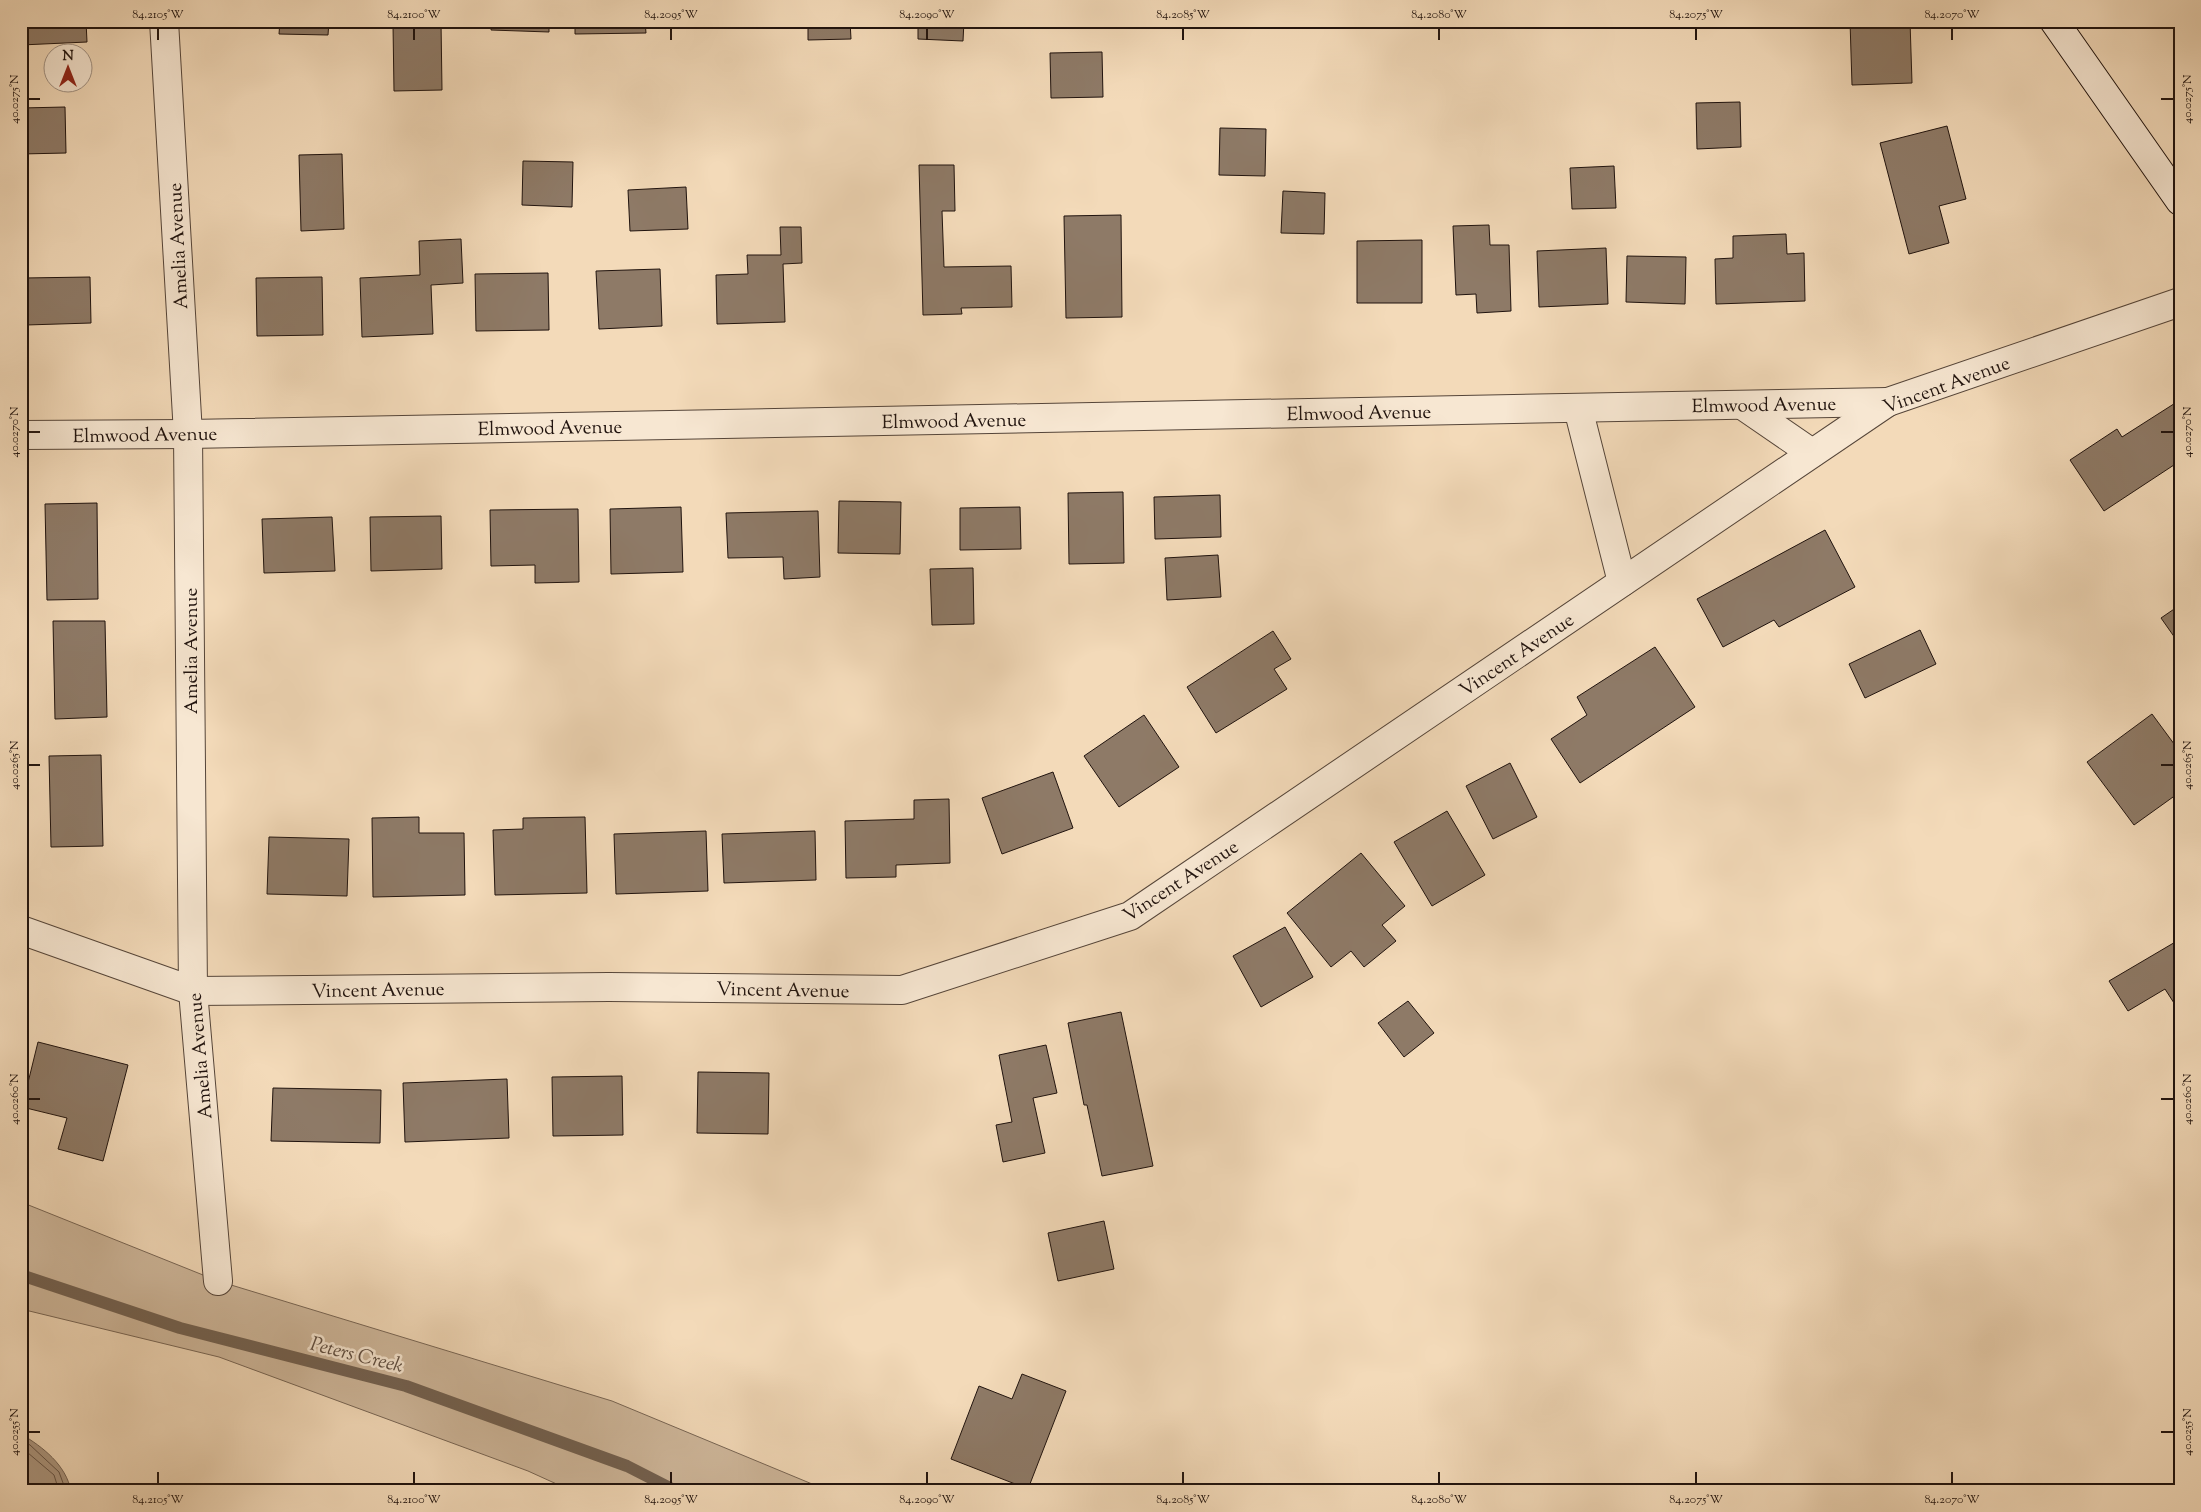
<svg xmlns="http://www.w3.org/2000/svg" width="2201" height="1512" font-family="'Sorts Mill Goudy',serif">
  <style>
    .green { fill: #cfb89c; stroke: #786655 }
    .water { fill: #ab967f; stroke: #736252 }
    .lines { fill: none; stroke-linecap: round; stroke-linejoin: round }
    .shore { stroke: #665446; stroke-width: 1 }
    .stream { stroke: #736252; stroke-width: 12 }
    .building { fill: #8e7a67; stroke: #20130e }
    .street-casing { stroke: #554539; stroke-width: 30 }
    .secondary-casing { stroke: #20130e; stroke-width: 30 }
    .street { stroke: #f7e7d2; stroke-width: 28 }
    .secondary { stroke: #f7e7d2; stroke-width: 28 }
    .ticks { fill: none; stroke: #20130e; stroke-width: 2 }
    .labels { text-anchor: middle; stroke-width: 5; stroke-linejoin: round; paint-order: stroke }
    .street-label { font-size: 19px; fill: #20130e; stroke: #f7e7d2 }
    .water-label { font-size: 20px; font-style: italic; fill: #5f4e41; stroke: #f7e7d2 }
    .neatline { fill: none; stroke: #20130e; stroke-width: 2 }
    .ticks-label { font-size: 12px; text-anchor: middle; fill: #20130e }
  </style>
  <rect width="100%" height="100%" fill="#f3dab9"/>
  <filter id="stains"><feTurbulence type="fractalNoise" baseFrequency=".004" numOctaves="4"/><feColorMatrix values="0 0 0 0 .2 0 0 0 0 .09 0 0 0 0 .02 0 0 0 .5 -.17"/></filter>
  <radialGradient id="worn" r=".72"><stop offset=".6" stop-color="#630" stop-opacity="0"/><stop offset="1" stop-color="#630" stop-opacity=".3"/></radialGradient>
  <polygon class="green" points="21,1202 218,1281 612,1401 829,1491 572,1491 528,1471 219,1357 21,1309"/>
  <path class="water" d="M21 1434C43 1447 66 1465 71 1491H21Z"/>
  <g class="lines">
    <g class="shore">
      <polyline points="21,1440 30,1445 59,1472 66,1491"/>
      <polyline points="21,1447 54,1475 59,1491"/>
    </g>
    <polyline class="stream" points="21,1275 180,1328 406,1386 627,1466 676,1491"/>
  </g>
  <g class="building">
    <polygon points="21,21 90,21 86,21 87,42 21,45"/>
    <polygon points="280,21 329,21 328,35 279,34"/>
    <polygon points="370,21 441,22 442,90 394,91 393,25 370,25"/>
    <polygon points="492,21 549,21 549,32 491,30"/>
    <polygon points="575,21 645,21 646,33 575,34"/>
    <polygon points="680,21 754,21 754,27 680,25"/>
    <polygon points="808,21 850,21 851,39 808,40"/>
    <polygon points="918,21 964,21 963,41 918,39"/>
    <polygon points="1850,21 1910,21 1912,83 1852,85"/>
    <polygon points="1102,52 1103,97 1051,98 1050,53"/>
    <polygon points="1740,102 1741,147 1697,149 1696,103"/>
    <polygon points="65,107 66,153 21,154 21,108"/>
    <polygon points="1947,126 1966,199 1939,206 1949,243 1909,254 1880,143"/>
    <polygon points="1220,128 1266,129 1265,176 1219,175"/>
    <polygon points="342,154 344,229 301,231 299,155"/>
    <polygon points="523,161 573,162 572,207 522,205"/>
    <polygon points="919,165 954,165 955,211 942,211 944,267 1011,266 1012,307 961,308 962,314 923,315"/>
    <polygon points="1614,166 1616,208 1572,209 1570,168"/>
    <polygon points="686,187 688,229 630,231 628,190"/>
    <polygon points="1283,191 1325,193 1324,234 1281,233"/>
    <polygon points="1121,215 1122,317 1066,318 1064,216"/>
    <polygon points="1489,225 1490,245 1509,245 1511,311 1477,313 1476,294 1456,295 1453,226"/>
    <polygon points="780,227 801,227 802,263 783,264 785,322 717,324 716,275 748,274 747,255 781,255"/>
    <polygon points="1786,234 1787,254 1804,253 1805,301 1716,304 1715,259 1733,258 1733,236"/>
    <polygon points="461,239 463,283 431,285 433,334 362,337 360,278 420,275 419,241"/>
    <polygon points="1422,240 1422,303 1357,303 1357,241"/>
    <polygon points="1606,248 1608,304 1539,307 1537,251"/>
    <polygon points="1627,256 1686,257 1685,304 1626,302"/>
    <polygon points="660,269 662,326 599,329 596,271"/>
    <polygon points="548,273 549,330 476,331 475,274"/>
    <polygon points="90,277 91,323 26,325 24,278"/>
    <polygon points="322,277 323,335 257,336 256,278"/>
    <polygon points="2180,400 2180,461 2104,511 2070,460 2117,429 2122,437"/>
    <polygon points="1123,492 1124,563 1069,564 1068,493"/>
    <polygon points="1220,495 1221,537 1155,539 1154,497"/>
    <polygon points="839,501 901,502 900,554 838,553"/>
    <polygon points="97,503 98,599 47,600 45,504"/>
    <polygon points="681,507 683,572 611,574 610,509"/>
    <polygon points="1020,507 1021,549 960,550 960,508"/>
    <polygon points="578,509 579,582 535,583 535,565 491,566 490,510"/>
    <polygon points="818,511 820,577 784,579 783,557 728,558 726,513"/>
    <polygon points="441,516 442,569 371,571 370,517"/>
    <polygon points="332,517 335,571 264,573 262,519"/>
    <polygon points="1825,530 1855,587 1779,627 1774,620 1723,647 1697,599"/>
    <polygon points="1218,555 1221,597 1167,600 1165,558"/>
    <polygon points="973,568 974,624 932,625 930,569"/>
    <polygon points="2180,605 2180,645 2161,618"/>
    <polygon points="53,621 105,621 107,717 55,719"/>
    <polygon points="1920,630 1936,664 1865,698 1849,664"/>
    <polygon points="1273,631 1291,659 1274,669 1287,689 1216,733 1187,687"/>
    <polygon points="1655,647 1695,707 1580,783 1551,739 1587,715 1577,697"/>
    <polygon points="2152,714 2180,752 2180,792 2134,825 2087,762"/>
    <polygon points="1144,715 1179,767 1119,807 1084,756"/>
    <polygon points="101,755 103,846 51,847 49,756"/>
    <polygon points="1510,763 1537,817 1493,839 1466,786"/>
    <polygon points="1053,772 1073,828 1002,854 982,798"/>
    <polygon points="949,799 950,863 896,865 896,877 846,878 845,821 914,819 914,800"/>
    <polygon points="1447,811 1485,875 1432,906 1394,842"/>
    <polygon points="419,817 419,833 464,833 465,895 373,897 372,818"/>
    <polygon points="585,817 587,893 495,895 493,830 523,829 523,818"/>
    <polygon points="706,831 708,891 616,894 614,834"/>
    <polygon points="815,831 816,880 724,883 722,834"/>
    <polygon points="269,837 349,839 347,896 267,894"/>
    <polygon points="1361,853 1405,906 1382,925 1396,941 1364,967 1351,951 1331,967 1287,913"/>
    <polygon points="1285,927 1313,977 1261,1007 1233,956"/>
    <polygon points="2177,941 2180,946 2180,1000 2174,1003 2165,989 2128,1011 2109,981"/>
    <polygon points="1408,1001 1434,1033 1404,1057 1378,1023"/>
    <polygon points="1121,1012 1153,1166 1102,1176 1087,1105 1084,1105 1068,1023"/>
    <polygon points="38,1042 128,1065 103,1161 58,1149 67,1118 22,1107"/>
    <polygon points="1046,1045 1057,1093 1033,1098 1045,1153 1003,1162 996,1125 1012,1122 999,1055"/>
    <polygon points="698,1072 769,1073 768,1134 697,1133"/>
    <polygon points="622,1076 623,1135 553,1136 552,1077"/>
    <polygon points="507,1079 509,1138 405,1142 403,1083"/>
    <polygon points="273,1088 381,1090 380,1143 271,1141"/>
    <polygon points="1104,1221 1114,1269 1058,1281 1048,1233"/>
    <polygon points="1022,1374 1066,1391 1028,1489 951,1459 979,1386 1012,1399"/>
  </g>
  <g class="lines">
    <defs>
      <g id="street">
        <polyline points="164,21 188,434 193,991 218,1281"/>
        <polyline points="1742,405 1812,453"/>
        <polyline points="1578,408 1622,582"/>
        <polyline points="21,435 188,434 1888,402"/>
        <polyline points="21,930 193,991 609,987 902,990 1130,916 1888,402 2180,302"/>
      </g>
      <polyline id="secondary" points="2054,21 2180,201"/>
    </defs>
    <use href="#street" class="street-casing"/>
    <use href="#secondary" class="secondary-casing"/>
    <use href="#street" class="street"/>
    <use href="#secondary" class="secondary"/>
  </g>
  <path class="ticks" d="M158 28V40M414 28V40M671 28V40M927 28V40M1183 28V40M1439 28V40M1696 28V40M1952 28V40M28 99H40M2161 99H2174M28 432H40M2161 432H2174M28 765H40M2161 765H2174M28 1099H40M2161 1099H2174M28 1432H40M2161 1432H2174M158 1472V1484M414 1472V1484M671 1472V1484M927 1472V1484M1183 1472V1484M1439 1472V1484M1696 1472V1484M1952 1472V1484"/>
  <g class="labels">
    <g class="street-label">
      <text transform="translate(177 246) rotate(-93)" y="7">Amelia Avenue</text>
      <text transform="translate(1946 384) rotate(-20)" y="7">Vincent Avenue</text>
      <text transform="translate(1764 404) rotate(-1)" y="7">Elmwood Avenue</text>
      <text transform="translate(1359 412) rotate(-1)" y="7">Elmwood Avenue</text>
      <text transform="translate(954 420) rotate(-1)" y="7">Elmwood Avenue</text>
      <text transform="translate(550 427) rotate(-1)" y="7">Elmwood Avenue</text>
      <text transform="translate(145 434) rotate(-1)" y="7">Elmwood Avenue</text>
      <text transform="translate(190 651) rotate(-90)" y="7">Amelia Avenue</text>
      <text transform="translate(1516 654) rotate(-34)" y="7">Vincent Avenue</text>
      <text transform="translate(1180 880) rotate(-33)" y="7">Vincent Avenue</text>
      <text transform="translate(378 989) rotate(-1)" y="7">Vincent Avenue</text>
      <text transform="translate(783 989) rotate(1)" y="7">Vincent Avenue</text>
      <text transform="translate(199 1056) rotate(-95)" y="7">Amelia Avenue</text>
    </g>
    <g class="water-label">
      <text transform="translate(357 1354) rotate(14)" y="7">Peters Creek</text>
    </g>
  </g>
  <rect width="2201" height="1512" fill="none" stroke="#f3dab9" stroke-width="55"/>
  <g transform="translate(68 68)"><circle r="24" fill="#f7e7d2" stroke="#a19284"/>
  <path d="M0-4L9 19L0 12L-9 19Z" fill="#8f2418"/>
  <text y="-8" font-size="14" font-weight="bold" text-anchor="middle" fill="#20130e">N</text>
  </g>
  <rect x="28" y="28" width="2146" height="1456" class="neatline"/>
  <g class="ticks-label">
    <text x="158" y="18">84.2105°W</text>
    <text x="414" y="18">84.2100°W</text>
    <text x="671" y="18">84.2095°W</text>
    <text x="927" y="18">84.2090°W</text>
    <text x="1183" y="18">84.2085°W</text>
    <text x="1439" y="18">84.2080°W</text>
    <text x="1696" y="18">84.2075°W</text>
    <text x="1952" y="18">84.2070°W</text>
    <text transform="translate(14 99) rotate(-90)" y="4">40.0275°N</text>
    <text transform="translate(2187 99) rotate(-90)" y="4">40.0275°N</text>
    <text transform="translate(14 432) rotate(-90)" y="4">40.0270°N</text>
    <text transform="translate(2187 432) rotate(-90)" y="4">40.0270°N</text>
    <text transform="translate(14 765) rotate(-90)" y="4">40.0265°N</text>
    <text transform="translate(2187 765) rotate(-90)" y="4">40.0265°N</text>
    <text transform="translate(14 1099) rotate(-90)" y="4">40.0260°N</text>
    <text transform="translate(2187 1099) rotate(-90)" y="4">40.0260°N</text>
    <text transform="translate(14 1432) rotate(-90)" y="4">40.0255°N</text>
    <text transform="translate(2187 1432) rotate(-90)" y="4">40.0255°N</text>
    <text x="158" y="1503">84.2105°W</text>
    <text x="414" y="1503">84.2100°W</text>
    <text x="671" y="1503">84.2095°W</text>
    <text x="927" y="1503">84.2090°W</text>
    <text x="1183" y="1503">84.2085°W</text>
    <text x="1439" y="1503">84.2080°W</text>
    <text x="1696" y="1503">84.2075°W</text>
    <text x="1952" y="1503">84.2070°W</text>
  </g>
  <rect width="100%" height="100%" filter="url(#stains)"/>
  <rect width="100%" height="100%" fill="url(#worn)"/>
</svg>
